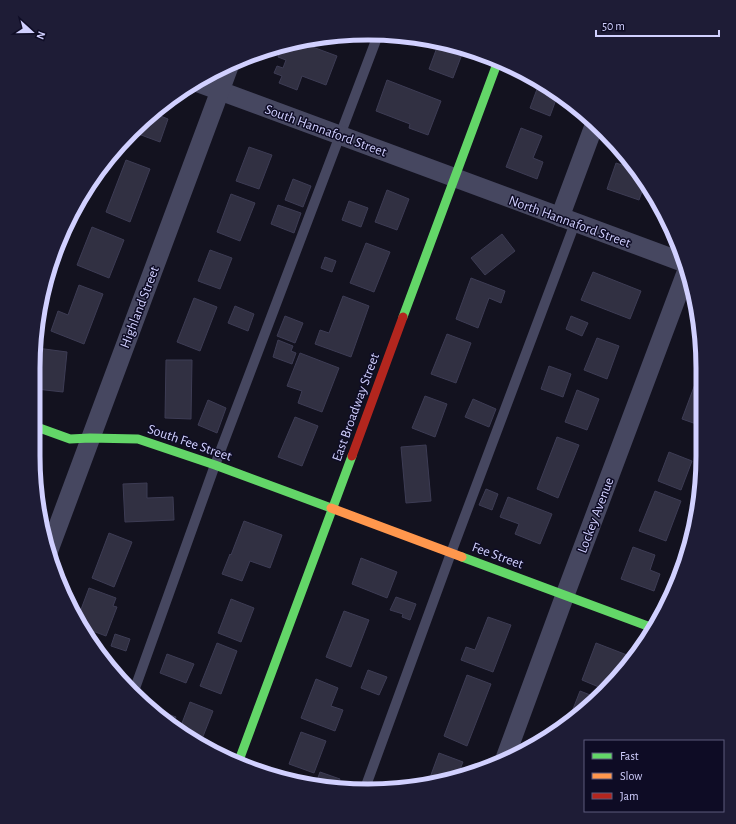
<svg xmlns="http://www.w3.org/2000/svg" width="736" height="824" font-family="'Alegreya Sans',sans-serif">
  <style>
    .building { fill: #313042; stroke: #3d3c54 }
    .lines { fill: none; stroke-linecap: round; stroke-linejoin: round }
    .lane { stroke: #464760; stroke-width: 10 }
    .street { stroke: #464760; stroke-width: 19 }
    .fast { stroke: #63d668; stroke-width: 9 }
    .slow { stroke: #ff974d; stroke-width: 9 }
    .jam { stroke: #b3261e; stroke-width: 9 }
    .labels { text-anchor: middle; stroke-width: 3; stroke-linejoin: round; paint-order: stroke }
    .street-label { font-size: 14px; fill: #d1d0ff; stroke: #0e0c25 }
    .rim { fill: none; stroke: #d1d0ff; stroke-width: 5 }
  </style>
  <rect width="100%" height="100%" fill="#13121f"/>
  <g class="building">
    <polygon points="299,42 337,56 326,85 302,76 297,90 279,83 282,76 274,73 277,66 283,68 286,60 278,57 283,44"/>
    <polygon points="439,42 456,46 464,49 453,78 429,69"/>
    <polygon points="387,80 441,101 428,135 409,128 410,124 376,111"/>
    <polygon points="540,81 558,94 550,116 530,108"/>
    <polygon points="153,113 168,119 160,142 133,132"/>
    <polygon points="521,128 542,136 533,158 543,162 537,179 506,167"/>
    <polygon points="249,147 272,155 259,189 236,181"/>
    <polygon points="628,158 634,164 645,183 639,200 607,189 616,163 625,166"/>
    <polygon points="126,160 150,169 130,222 106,212"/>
    <polygon points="293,179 311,186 303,207 285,200"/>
    <polygon points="387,190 409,199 397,230 375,222"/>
    <polygon points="231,194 255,203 240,241 217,232"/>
    <polygon points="349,201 368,208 361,227 342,220"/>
    <polygon points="278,205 301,213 294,233 271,224"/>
    <polygon points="660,206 666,215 658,209"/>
    <polygon points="92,227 124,240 109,278 77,265"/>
    <polygon points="502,234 515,251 485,275 471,258"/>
    <polygon points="366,243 390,252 374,292 350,283"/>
    <polygon points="210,250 232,258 220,289 198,281"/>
    <polygon points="325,257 336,261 332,272 321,268"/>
    <polygon points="593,272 641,291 630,319 581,300"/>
    <polygon points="471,278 505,291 501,303 489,298 478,328 456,319"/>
    <polygon points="79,285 103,294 84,344 51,331 58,311 68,315"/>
    <polygon points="343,296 369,306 351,357 315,344 320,330 329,333"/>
    <polygon points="194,298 217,307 200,351 177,342"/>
    <polygon points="235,306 254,314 248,331 228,323"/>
    <polygon points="285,316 303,323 295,343 277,336"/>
    <polygon points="571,316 588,323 582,336 566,329"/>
    <polygon points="447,334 471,343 456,383 431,374"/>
    <polygon points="597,338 619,346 607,379 584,370"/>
    <polygon points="278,340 293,346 291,351 296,353 292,364 273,357"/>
    <polygon points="37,348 67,352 63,392 36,389"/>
    <polygon points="300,353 339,368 322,412 298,403 302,391 287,386"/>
    <polygon points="166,360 192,360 191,419 165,418"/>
    <polygon points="549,366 571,374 563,397 541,389"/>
    <polygon points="701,368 702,368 702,426 682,419"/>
    <polygon points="577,390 599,399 587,430 565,422"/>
    <polygon points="425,396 447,404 435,437 412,428"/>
    <polygon points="473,399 496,409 489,427 465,417"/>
    <polygon points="208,400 226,408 217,433 198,425"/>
    <polygon points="295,417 318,426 302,466 278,457"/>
    <polygon points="557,437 579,445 558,498 537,489"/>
    <polygon points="426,445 431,501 406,503 401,447"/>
    <polygon points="669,452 692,461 681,490 658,481"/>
    <polygon points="702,454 702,468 698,466"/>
    <polygon points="147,483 147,498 173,497 174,520 125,522 123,484"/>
    <polygon points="486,489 498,494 492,510 479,505"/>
    <polygon points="655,491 681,501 666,541 639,531"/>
    <polygon points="508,497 552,514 540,544 515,534 519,524 500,517"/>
    <polygon points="244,521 282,535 270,568 250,561 242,581 222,574 230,554 231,555"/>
    <polygon points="109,533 132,542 114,587 92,578"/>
    <polygon points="633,547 655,555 650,570 660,574 654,591 621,579"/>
    <polygon points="361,558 397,572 387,598 352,584"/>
    <polygon points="89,588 116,598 113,606 117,607 106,636 82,627 77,620"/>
    <polygon points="396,597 416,604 410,620 402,617 403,614 390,610"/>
    <polygon points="231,599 254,608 241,642 218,633"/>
    <polygon points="344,611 369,620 351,667 326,657"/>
    <polygon points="488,617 511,625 493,672 461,660 466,647 475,650"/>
    <polygon points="115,634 130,639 126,651 111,646"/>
    <polygon points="217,643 237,651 221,694 200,686"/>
    <polygon points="596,643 627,655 620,675 606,690 582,680"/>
    <polygon points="167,654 194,664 186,683 160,673"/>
    <polygon points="368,670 387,677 379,695 361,688"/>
    <polygon points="467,675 491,684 467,746 444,736"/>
    <polygon points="316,679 338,688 331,706 343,710 335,731 301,718"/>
    <polygon points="580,691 598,698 589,708 568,722"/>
    <polygon points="190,702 213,711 200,744 179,731"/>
    <polygon points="151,708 176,717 173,727 164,722"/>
    <polygon points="301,732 326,741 314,773 289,764"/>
    <polygon points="439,753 463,762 456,779 428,783"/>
    <polygon points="320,772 340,779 337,788 315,786"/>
  </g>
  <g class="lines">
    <g class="lane">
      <polyline points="134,691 215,465 378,35"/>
      <polyline points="364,791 451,553 575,223"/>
    </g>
    <g class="street">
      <polyline points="196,82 685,263"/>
      <polyline points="560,217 595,123"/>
      <polyline points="49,550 230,64"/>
      <polyline points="504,761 565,595 687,270"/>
    </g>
    <g class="fast">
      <polyline points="403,317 498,61"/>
      <polyline points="34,426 70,439 90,438 138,439 215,465 331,508"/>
      <polyline points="462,557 653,628"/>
      <polyline points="238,763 352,456"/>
    </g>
    <polyline class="slow" points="331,508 462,557"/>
    <polyline class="jam" points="352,456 403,317"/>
  </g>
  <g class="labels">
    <g class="street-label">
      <text transform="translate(326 130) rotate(20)" y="5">South Hannaford Street</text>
      <text transform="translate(570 221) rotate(20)" y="5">North Hannaford Street</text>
      <text transform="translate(139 307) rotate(-69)" y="5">Highland Street</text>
      <text transform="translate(355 407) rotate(-70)" y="5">East Broadway Street</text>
      <text transform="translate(190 442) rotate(19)" y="5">South Fee Street</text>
      <text transform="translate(595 515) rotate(-69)" y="5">Lockey Avenue</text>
      <text transform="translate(498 555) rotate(20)" y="5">Fee Street</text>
    </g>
  </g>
  <path d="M0 0H736V824H0ZM368 40H368A328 328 0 0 1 696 368V456A328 328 0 0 1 368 784H368A328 328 0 0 1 40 456V368A328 328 0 0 1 368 40Z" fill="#1e1c36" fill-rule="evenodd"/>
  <path class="rim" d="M368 40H368A328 328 0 0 1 696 368V456A328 328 0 0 1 368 784H368A328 328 0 0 1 40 456V368A328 328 0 0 1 368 40Z"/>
  <rect x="584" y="740" width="140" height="72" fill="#0e0c25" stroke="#5c5a7c"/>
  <rect x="592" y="753" width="20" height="6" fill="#63d668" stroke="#5c5a7c"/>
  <text x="620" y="760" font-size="12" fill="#d1d0ff">Fast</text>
  <rect x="592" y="773" width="20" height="6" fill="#ff974d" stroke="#5c5a7c"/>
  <text x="620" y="780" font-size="12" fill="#d1d0ff">Slow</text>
  <rect x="592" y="793" width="20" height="6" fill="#b3261e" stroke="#5c5a7c"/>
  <text x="620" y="800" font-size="12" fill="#d1d0ff">Jam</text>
  <g transform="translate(32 32) rotate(111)" stroke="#0e0c25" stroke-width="3" paint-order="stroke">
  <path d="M0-3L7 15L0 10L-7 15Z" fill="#d1d0ff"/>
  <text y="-6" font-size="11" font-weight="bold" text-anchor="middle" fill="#d1d0ff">N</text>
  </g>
  <path d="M596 30v6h123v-6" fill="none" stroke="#d1d0ff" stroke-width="2"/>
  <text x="602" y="30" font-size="12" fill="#d1d0ff" stroke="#0e0c25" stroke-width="3" paint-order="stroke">50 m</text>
</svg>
